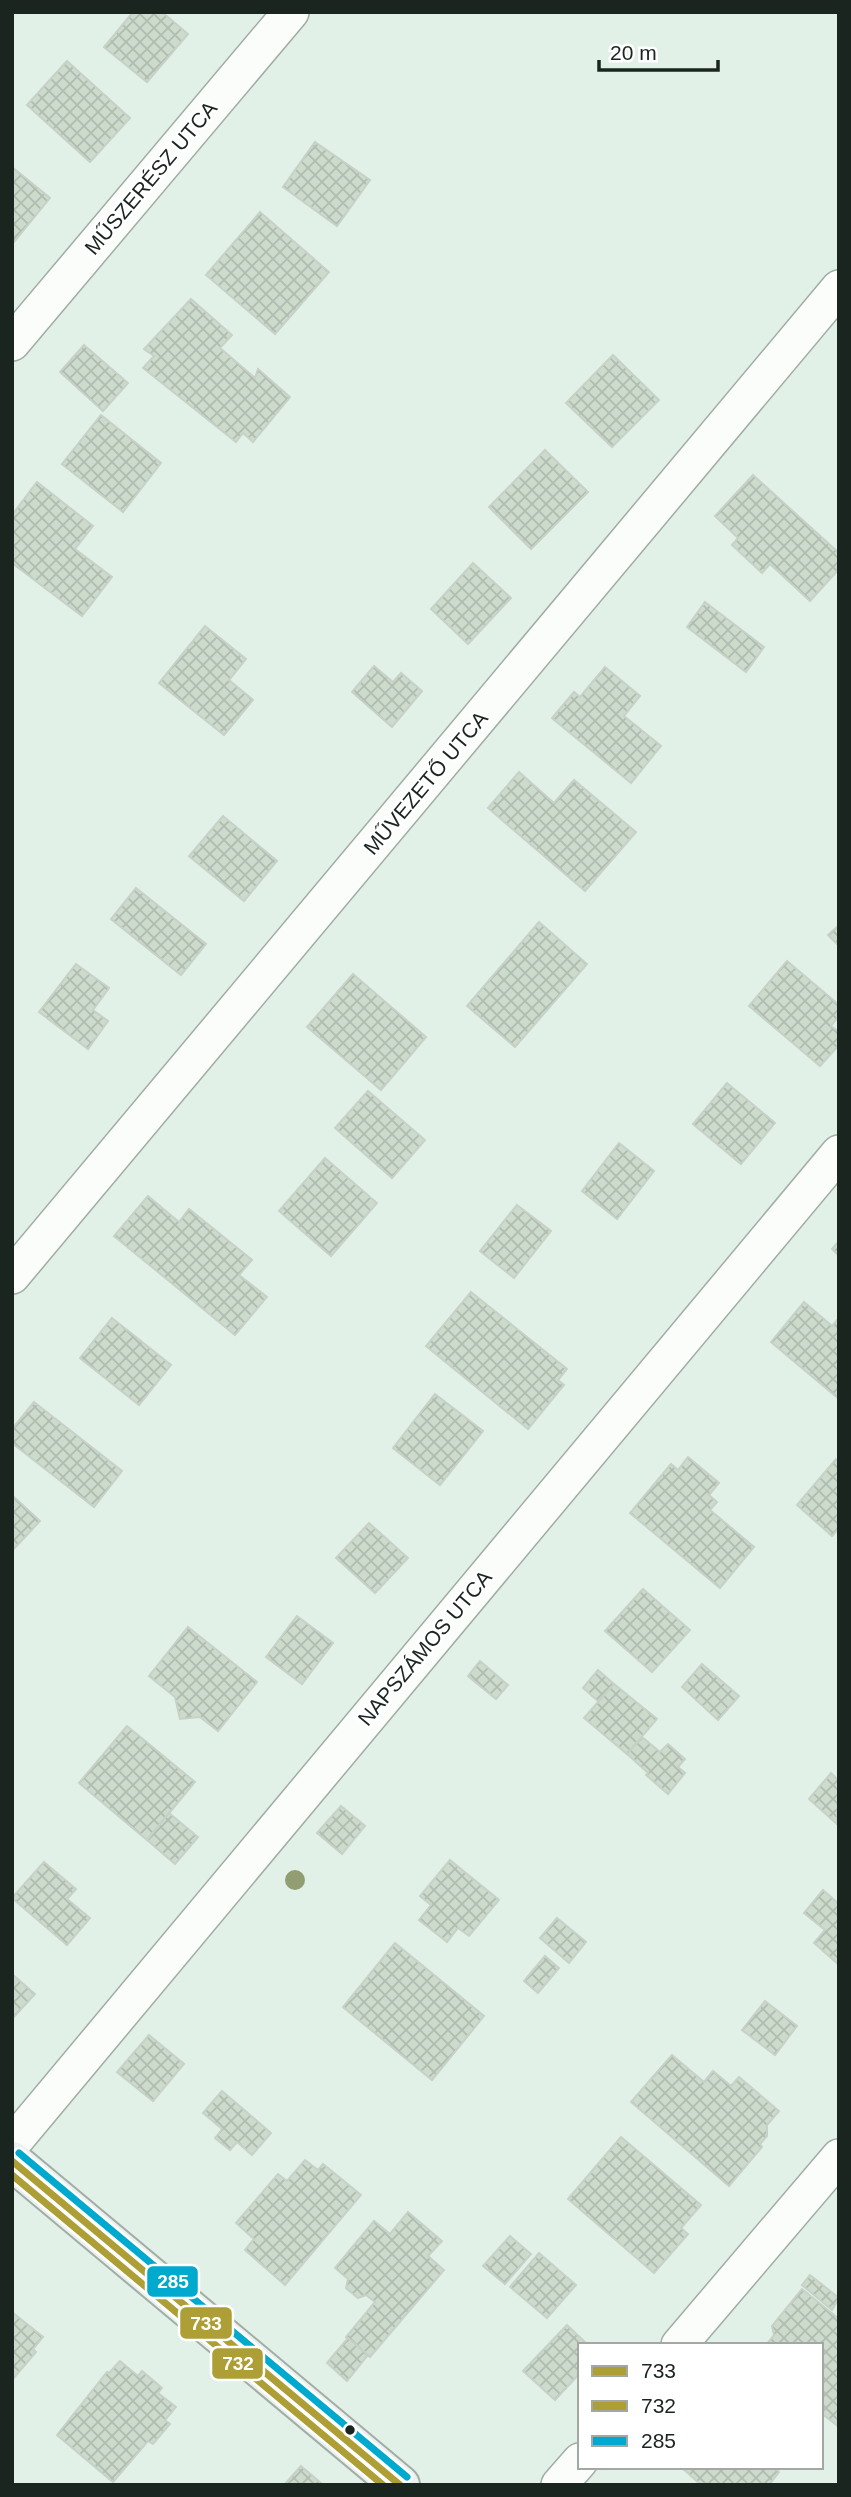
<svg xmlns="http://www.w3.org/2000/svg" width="851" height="2497" font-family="Arial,sans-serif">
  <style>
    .building { fill: url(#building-cross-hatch); stroke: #c7d1c8; stroke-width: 2 }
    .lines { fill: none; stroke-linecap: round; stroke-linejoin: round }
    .street-casing { stroke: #a1aca5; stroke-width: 38 }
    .secondary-casing { stroke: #a1aca5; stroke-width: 42 }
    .street { stroke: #fbfdfb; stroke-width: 35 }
    .secondary { stroke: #ebf1ef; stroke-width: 38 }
    .bus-1-casing { stroke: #fff; stroke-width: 12 }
    .bus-2-casing { stroke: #fff; stroke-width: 12 }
    .bus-3-casing { stroke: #fff; stroke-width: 12 }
    .bus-1 { stroke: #ad9f36; stroke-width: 7 }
    .bus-2 { stroke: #ad9f36; stroke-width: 7 }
    .bus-3 { stroke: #00a9ce; stroke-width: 7 }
    .tree { fill: #929e71 }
    .bus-dot { fill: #1b251f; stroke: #fff; stroke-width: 2.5 }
    .labels { text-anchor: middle; stroke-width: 5; stroke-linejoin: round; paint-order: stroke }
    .street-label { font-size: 21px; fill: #1b251f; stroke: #fff }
    .line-badge { stroke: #fff; stroke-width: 2.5 }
    .badge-label { font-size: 19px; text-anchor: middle; font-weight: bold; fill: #fff }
  </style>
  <defs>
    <pattern id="building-cross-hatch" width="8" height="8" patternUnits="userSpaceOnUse" patternTransform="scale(1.75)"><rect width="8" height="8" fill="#ccdbcc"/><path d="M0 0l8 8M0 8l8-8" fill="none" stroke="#afbcaf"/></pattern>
  </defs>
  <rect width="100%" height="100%" fill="#e2f1e7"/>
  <g class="building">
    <polygon points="133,12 162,12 188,34 147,82 104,47"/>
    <polygon points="67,61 130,118 90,162 27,105"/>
    <polygon points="315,142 370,180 337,226 283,187"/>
    <polygon points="12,167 50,198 14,242 12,241"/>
    <polygon points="260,212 329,272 275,334 206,275"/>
    <polygon points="191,299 232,335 220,348 255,378 258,369 290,397 253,442 243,433 236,442 143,368 154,356 144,349"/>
    <polygon points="84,345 128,383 103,411 60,372"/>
    <polygon points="613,355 659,400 612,447 566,403"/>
    <polygon points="101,415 161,463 123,512 62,464"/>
    <polygon points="545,450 588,492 531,549 489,507"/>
    <polygon points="753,475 839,553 839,569 810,601 770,564 762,573 732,545 738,538 715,516"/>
    <polygon points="37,482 93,526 75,549 112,577 82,616 12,563 12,515"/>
    <polygon points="473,563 511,598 468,644 431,609"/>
    <polygon points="705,602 764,647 746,672 687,627"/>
    <polygon points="205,626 246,659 229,680 253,700 224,735 159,683"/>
    <polygon points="374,666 393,682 401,673 422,691 392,727 352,692"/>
    <polygon points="605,667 640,696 624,716 661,746 631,783 552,718 574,692 580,697"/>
    <polygon points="519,772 554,803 574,780 636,832 585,891 488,808"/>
    <polygon points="223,816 277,861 244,901 189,856"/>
    <polygon points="136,888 206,944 181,975 111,919"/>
    <polygon points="539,922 587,964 515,1047 467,1006"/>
    <polygon points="839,925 839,946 828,935"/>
    <polygon points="787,961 839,1005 839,1016 831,1026 839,1032 839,1045 820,1066 749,1006"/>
    <polygon points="76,964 109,988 93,1010 108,1021 88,1049 39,1012"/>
    <polygon points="353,974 426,1037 381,1090 307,1027"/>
    <polygon points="727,1083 775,1123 741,1164 693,1124"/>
    <polygon points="368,1091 425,1140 392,1178 335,1128"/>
    <polygon points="619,1143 654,1171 617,1219 582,1191"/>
    <polygon points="325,1158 377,1203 331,1256 279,1211"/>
    <polygon points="148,1196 179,1222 189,1209 252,1260 239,1275 267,1297 235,1335 114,1236"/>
    <polygon points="517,1205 551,1231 514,1278 480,1251"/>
    <polygon points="839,1241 839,1256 832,1249"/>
    <polygon points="471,1292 567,1369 558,1380 564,1385 528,1429 426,1346"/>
    <polygon points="804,1302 832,1326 839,1318 839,1399 771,1342"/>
    <polygon points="112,1318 171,1365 139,1405 80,1358"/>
    <polygon points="435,1394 483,1431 440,1485 393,1448"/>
    <polygon points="34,1402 122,1471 94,1507 12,1443 12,1429"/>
    <polygon points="688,1457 719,1483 709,1495 717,1502 710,1510 754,1547 720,1588 630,1513 671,1464 678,1470"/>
    <polygon points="836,1459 839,1461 839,1528 832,1536 797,1505"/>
    <polygon points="13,1496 40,1521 12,1551 12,1496"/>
    <polygon points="369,1523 408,1558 375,1593 336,1558"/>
    <polygon points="643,1589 690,1630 652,1672 605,1631"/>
    <polygon points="297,1616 333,1643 302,1684 266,1657"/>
    <polygon points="188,1627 257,1682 218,1731 200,1717 180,1719 175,1697 149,1676"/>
    <polygon points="480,1661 508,1685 496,1699 468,1676"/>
    <polygon points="702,1664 739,1696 718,1720 682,1687"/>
    <polygon points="598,1670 614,1684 598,1701 583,1688"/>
    <polygon points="614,1684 657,1719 627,1754 584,1718"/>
    <polygon points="127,1726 195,1782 147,1840 79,1783"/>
    <polygon points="642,1737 660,1752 668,1744 685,1759 678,1767 685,1773 668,1794 646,1775 648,1773 627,1754"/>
    <polygon points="831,1773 839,1781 837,1824 809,1799"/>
    <polygon points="341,1806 365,1826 342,1854 317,1833"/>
    <polygon points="169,1813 198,1837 175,1864 147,1840"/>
    <polygon points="450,1860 499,1900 469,1936 458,1928 447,1942 419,1920 431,1905 420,1896"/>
    <polygon points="44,1862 76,1889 67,1899 90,1918 67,1945 12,1898"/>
    <polygon points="823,1890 839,1904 839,1965 814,1943 825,1930 804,1913"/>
    <polygon points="557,1918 586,1942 569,1963 540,1938"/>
    <polygon points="395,1943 484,2016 432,2080 343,2007"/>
    <polygon points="545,1956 559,1968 538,1993 524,1981"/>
    <polygon points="12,1974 35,1994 12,2019"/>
    <polygon points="765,2001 797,2026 775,2055 742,2030"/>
    <polygon points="149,2035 184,2064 153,2101 117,2072"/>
    <polygon points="672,2055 704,2082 713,2071 731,2086 739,2077 779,2111 767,2125 767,2136 760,2144 762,2147 729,2186 631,2102"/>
    <polygon points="222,2091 271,2133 252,2155 237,2142 230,2150 215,2138 222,2129 203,2113"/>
    <polygon points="621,2137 701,2205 681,2228 688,2234 654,2273 568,2199"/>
    <polygon points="305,2160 318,2170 323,2164 361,2195 285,2285 245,2250 254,2239 236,2223 278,2174 287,2181"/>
    <polygon points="408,2212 442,2241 428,2256 444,2270 370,2357 346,2337 375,2302 366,2295 358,2298 346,2288 348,2279 335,2268 374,2221 390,2234"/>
    <polygon points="510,2236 531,2254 505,2284 483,2266"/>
    <polygon points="539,2253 576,2285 547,2318 510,2287"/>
    <polygon points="810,2275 839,2298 832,2310 802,2285"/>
    <polygon points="802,2289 839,2319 839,2427 821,2413 821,2345 766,2345 774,2335 772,2326"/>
    <polygon points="12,2312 43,2337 33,2349 36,2352 12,2380"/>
    <polygon points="567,2325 588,2345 580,2345 580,2373 555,2400 523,2371"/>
    <polygon points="348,2338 368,2355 347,2381 327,2363"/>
    <polygon points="120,2361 138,2376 142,2371 162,2388 158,2393 176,2407 165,2420 170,2424 153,2444 148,2441 113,2482 57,2435 107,2372 109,2373"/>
    <polygon points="301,2466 321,2483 319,2485 284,2485"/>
    <polygon points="681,2467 774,2467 779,2472 769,2485 701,2485"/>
  </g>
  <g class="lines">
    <defs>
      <g id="street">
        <polyline points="12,343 291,12"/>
        <polyline points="12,1276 839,288"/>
        <polyline points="12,2144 839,1153"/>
        <polyline points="679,2345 839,2157"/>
        <polyline points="559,2485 580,2461"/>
      </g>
      <polyline id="secondary" points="12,2161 400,2485"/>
    </defs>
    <use href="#street" class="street-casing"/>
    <use href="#secondary" class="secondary-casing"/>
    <use href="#street" class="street"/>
    <use href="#secondary" class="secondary"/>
    <defs>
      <polyline id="bus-1" points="12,2161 400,2485"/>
      <polyline id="bus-2" points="12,2175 383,2485"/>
      <polyline id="bus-3" points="19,2153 407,2477"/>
    </defs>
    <use href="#bus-1" class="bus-1-casing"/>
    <use href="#bus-2" class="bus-2-casing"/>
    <use href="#bus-3" class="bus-3-casing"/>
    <use href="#bus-1" class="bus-1"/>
    <use href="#bus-2" class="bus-2"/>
    <use href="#bus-3" class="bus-3"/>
  </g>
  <circle class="tree" cx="295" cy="1880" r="10"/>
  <circle class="bus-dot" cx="350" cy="2430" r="6"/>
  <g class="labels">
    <g class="street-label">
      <text transform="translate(151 178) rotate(-50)" y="7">MŰSZERÉSZ UTCA</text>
      <text transform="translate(426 783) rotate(-50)" y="7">MŰVEZETŐ UTCA</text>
      <text transform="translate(425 1648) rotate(-50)" y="7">NAPSZÁMOS UTCA</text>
    </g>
  </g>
  <g class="line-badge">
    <rect x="146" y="2265" width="53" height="33" rx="7" fill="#00a9ce"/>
    <rect x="179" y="2306" width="54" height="34" rx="7" fill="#ad9f36"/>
    <rect x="211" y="2347" width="53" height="33" rx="7" fill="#ad9f36"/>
  </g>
  <g class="badge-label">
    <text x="173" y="2288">285</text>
    <text x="206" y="2330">733</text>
    <text x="238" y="2370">732</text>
  </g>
  <rect width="851" height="2497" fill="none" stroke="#1b251f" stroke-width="28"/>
  <rect x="578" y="2343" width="245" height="126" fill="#ffffff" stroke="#a4a8a5" stroke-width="2"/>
  <rect x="592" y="2366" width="35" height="10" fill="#ad9f36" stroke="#a4a8a5" stroke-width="2"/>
  <text x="641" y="2378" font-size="21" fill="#1b251f">733</text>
  <rect x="592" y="2401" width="35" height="10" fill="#ad9f36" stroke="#a4a8a5" stroke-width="2"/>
  <text x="641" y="2413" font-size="21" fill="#1b251f">732</text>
  <rect x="592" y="2436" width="35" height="10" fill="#00a9ce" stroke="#a4a8a5" stroke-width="2"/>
  <text x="641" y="2448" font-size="21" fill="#1b251f">285</text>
  <path d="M599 60v10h119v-10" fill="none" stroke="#1b251f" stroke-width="3.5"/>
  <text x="610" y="60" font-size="21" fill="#1b251f" stroke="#ffffff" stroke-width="5" paint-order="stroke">20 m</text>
</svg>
